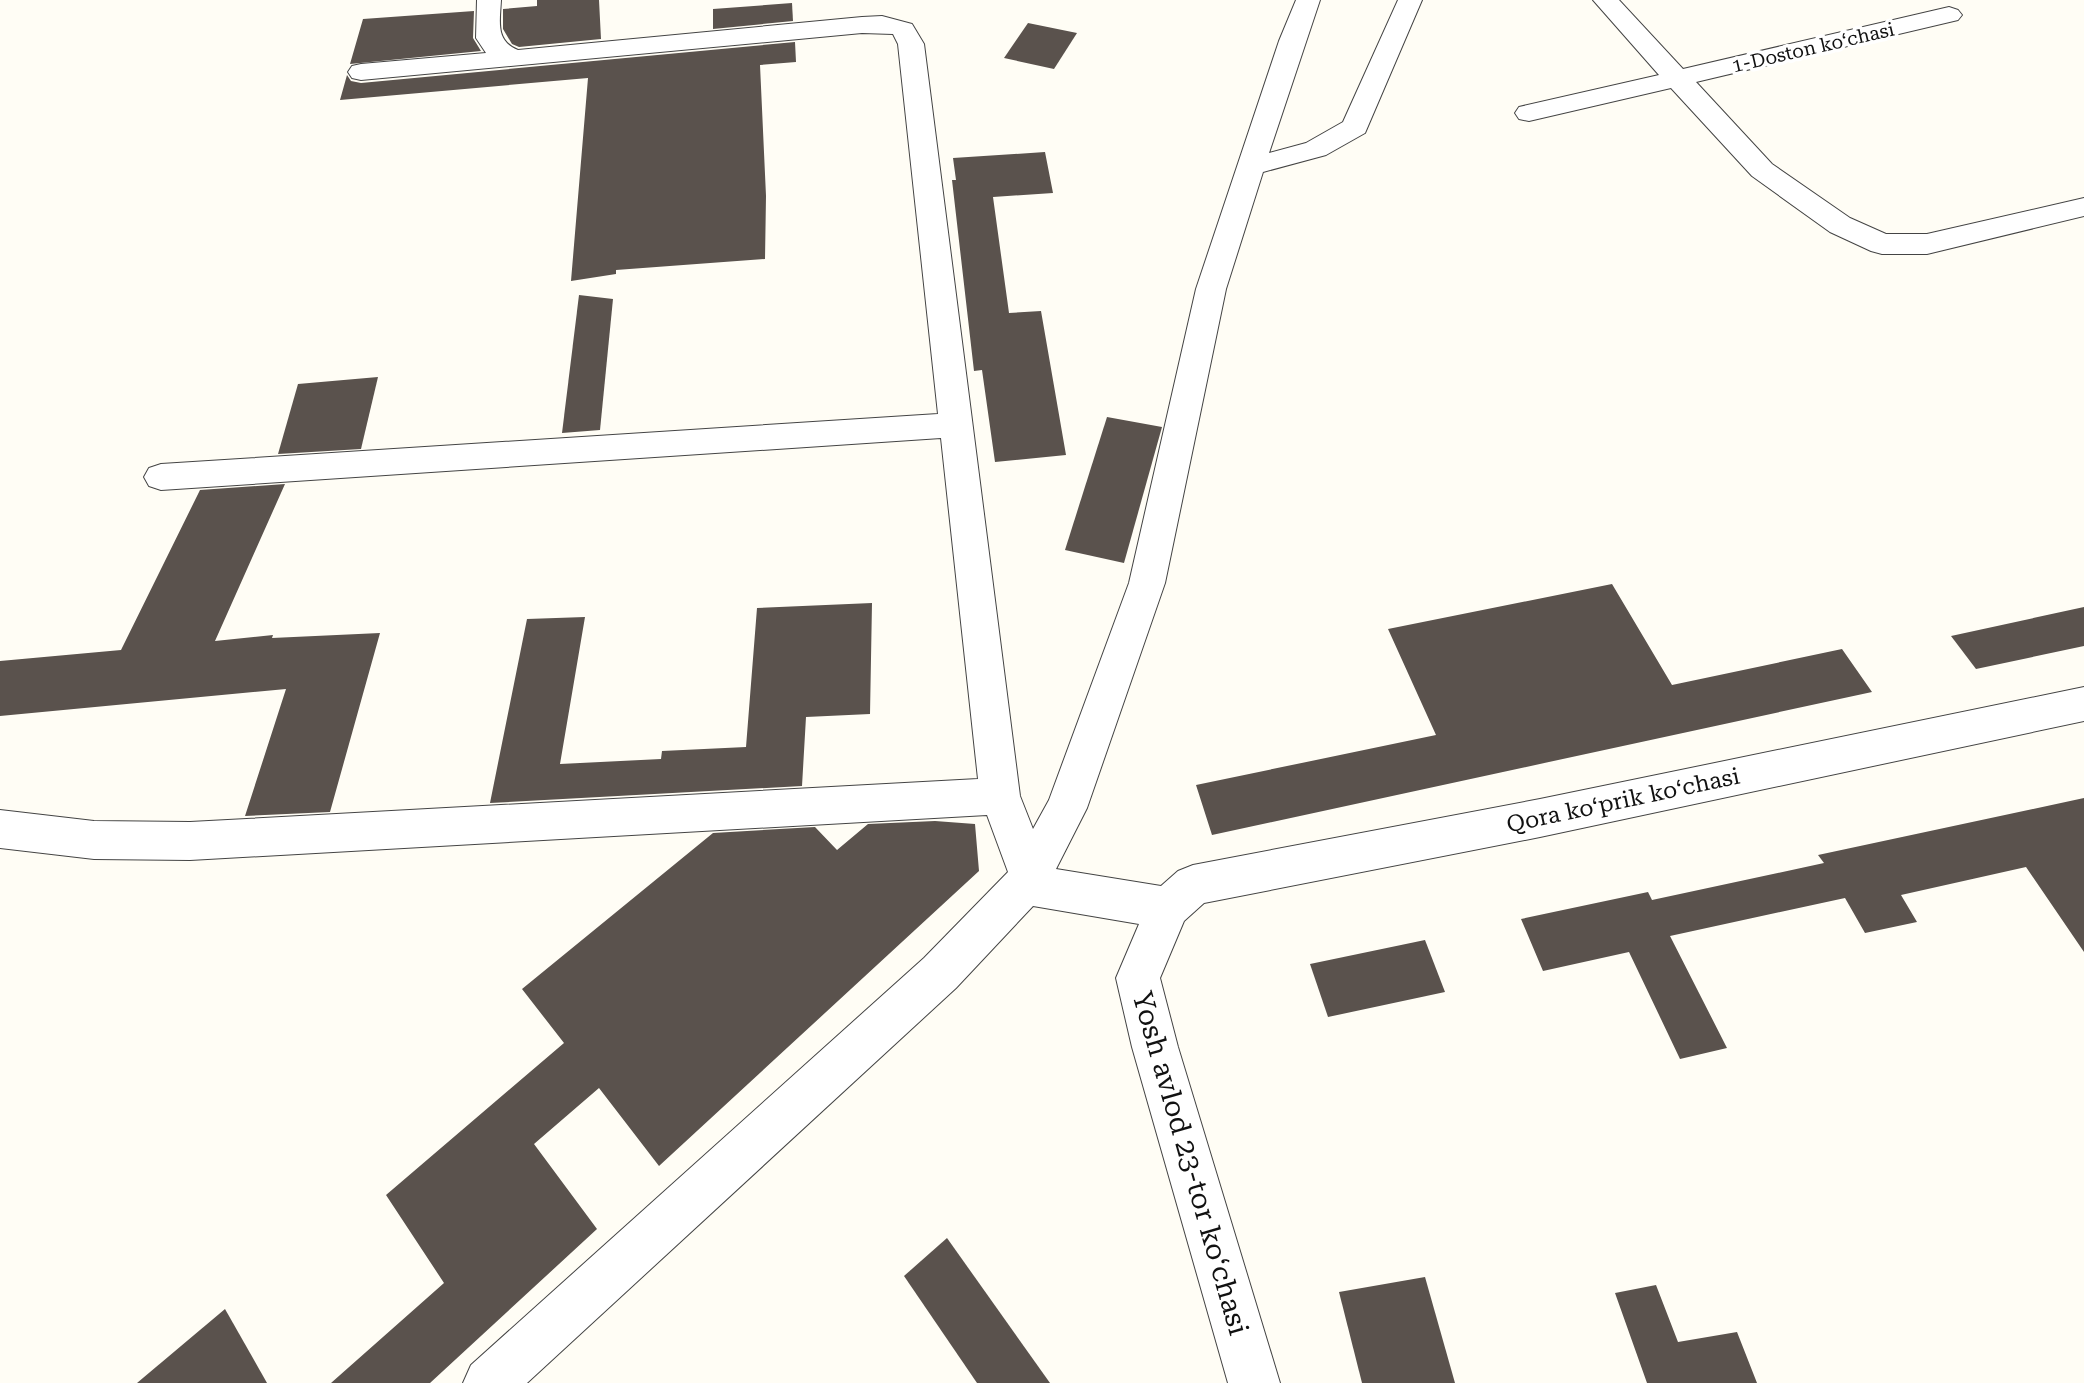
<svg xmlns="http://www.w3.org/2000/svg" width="2084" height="1383" font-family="'Roboto Serif',serif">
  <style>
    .building { fill: #5a524d }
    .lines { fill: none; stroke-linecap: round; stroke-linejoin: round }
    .minor-casing { stroke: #444; stroke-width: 2 }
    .minor { fill: #fff; fill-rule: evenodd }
    .labels { text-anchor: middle; stroke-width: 7; stroke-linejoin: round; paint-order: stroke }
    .far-street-label { font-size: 19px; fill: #111; stroke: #fff }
    .street-label { font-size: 23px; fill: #111; stroke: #fff }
    .near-street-label { font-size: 28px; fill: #111; stroke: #fff }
  </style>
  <rect width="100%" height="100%" fill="#fffdf5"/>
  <g class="building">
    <polygon points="537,0 599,0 601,39 519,47 512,44 503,29 503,9 537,6"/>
    <polygon points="792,3 793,21 713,29 713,9"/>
    <polygon points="474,11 473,38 481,51 350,64 363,19"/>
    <polygon points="1028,23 1077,33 1054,69 1004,58"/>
    <polygon points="795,42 796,62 760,65 766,196 765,259 616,270 616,274 571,281 588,78 340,100 347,75 351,81 361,83"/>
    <polygon points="1045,152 1053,193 993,197 1009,313 1041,311 1066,455 995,462 982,370 974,371 952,180 956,180 953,158"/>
    <polygon points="579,295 613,299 600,430 562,433"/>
    <polygon points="378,377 361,449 278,454 298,384"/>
    <polygon points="1107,417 1162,427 1124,563 1065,550"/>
    <polygon points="285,484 215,641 273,635 272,638 380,633 330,812 245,816 286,689 0,716 0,661 121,650 200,490"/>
    <polygon points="1612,584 1672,685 1842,649 1872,692 1212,835 1196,785 1436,735 1388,629"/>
    <polygon points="872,603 870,714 806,717 802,786 490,803 527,619 585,617 560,764 661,759 662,751 746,747 757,608"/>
    <polygon points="2084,607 2084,646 1976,669 1951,636"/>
    <polygon points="2084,798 2084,952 2026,867 1901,895 1917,922 1865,933 1845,898 1670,936 1727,1048 1680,1059 1629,952 1543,971 1521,919 1648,892 1652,900 1824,863 1818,855"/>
    <polygon points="935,821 975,824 979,871 659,1166 599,1088 534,1144 597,1229 430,1383 331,1383 444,1283 386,1195 564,1043 522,989 713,833 815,827 837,850 868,824"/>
    <polygon points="1425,940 1445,992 1328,1017 1310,964"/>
    <polygon points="947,1238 1050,1383 977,1383 904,1276"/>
    <polygon points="1425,1277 1455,1383 1362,1383 1339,1292"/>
    <polygon points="1656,1285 1678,1342 1737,1332 1757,1383 1647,1383 1615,1293"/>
    <polygon points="225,1309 267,1383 137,1383"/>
  </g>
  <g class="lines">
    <defs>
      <g id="minor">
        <path d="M477 0H501C500 21 495 41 518 50L862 17 882 16 912 24 924 44 1020 796 1033 829 1049 800 1129 583 1196 289 1279 41 1296 0H1320L1269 153 1306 143 1343 122 1398 0H1422L1365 133 1326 155 1263 172 1226 289 1165 583 1087 808 1056 869 1161 886 1178 871 1193 865 1540 799 2084 687V721L1540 837 1204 903 1184 921 1160 978 1178 1047 1280 1383H1228L1132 1047 1116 978 1139 924 1033 906 956 988 527 1383H463L471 1365 924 958 1008 872 987 815 190 860 94 859 0 848V810L94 821 190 822 978 779 941 438 161 490 149 486 144 477 149 468 161 464 938 414 898 44 893 34 862 33 361 80 352 78 348 72 352 66 361 64 486 53 476 38Z"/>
        <polygon points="1593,0 1619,0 1683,69 1949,7 1958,10 1962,15 1958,20 1696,82 1772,164 1850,218 1886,234 1927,234 2084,198 2084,216 1927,254 1882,254 1871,251 1830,232 1752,176 1671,88 1529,121 1519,119 1515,113 1519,107 1659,75"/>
      </g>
    </defs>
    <use href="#minor" class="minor-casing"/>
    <use href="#minor" class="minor"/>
  </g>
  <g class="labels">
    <g class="far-street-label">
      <text transform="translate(1813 47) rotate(-13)" y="7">1-Doston koʻchasi</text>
    </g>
    <g class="street-label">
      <text transform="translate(1623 800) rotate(-12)" y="8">Qora koʻprik koʻchasi</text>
    </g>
    <g class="near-street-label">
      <text transform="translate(1191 1163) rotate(74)" y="10">Yosh avlod 23-tor koʻchasi</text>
    </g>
  </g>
</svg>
